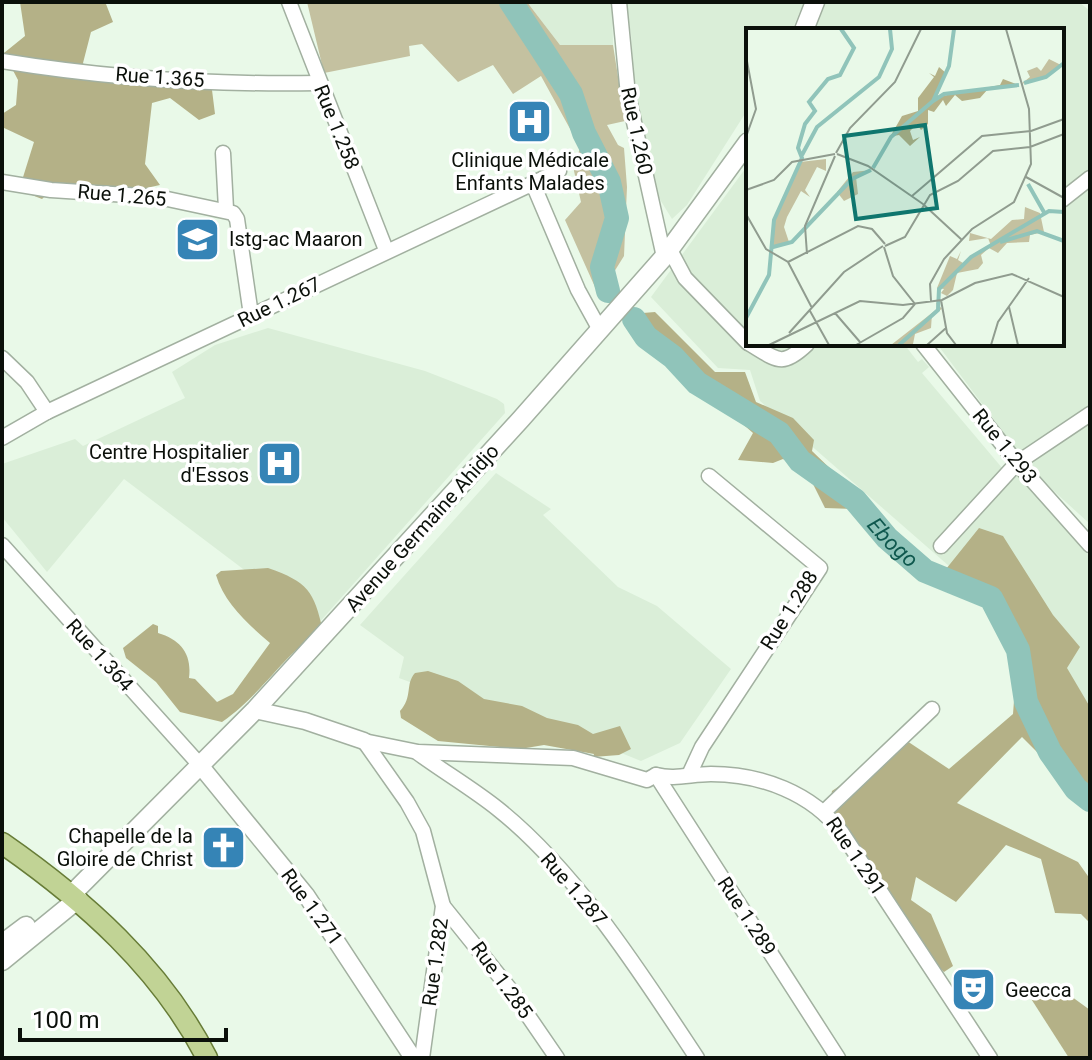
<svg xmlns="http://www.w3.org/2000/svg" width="1092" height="1060" font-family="Roboto,sans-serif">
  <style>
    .built { fill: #daeed8 }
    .green { fill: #c4c1a0 }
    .forest { fill: #b4b187 }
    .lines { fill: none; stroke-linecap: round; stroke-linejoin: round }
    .river { stroke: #90c4ba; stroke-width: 24 }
    .minor-casing { stroke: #a2b0a0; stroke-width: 17 }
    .tertiary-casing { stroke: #a2b0a0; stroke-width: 19 }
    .secondary-casing { stroke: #a2b0a0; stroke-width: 21 }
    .primary-casing { stroke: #677c37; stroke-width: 23 }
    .minor { stroke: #fff; stroke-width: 14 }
    .tertiary { stroke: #fff; stroke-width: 16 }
    .secondary { stroke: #fff; stroke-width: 18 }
    .primary { stroke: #c1d395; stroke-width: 20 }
    .labels { text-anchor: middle; stroke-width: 7; stroke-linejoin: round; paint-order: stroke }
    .street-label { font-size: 20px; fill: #0b100a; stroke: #fff }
    .poi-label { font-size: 20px; fill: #0b100a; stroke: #fff; text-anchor: start }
    .water-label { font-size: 22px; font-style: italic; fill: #0f584e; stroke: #fff }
    .inset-river { fill: none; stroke: #90c4ba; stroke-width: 4 }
    .inset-road { fill: none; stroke: #909c8f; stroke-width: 2 }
    .view { fill: #0f766e; fill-opacity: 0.15; stroke: #0f766e; stroke-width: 4 }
    .inset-edge { fill: none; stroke: #0b100a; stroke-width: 4 }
  </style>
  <rect width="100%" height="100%" fill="#e9f9e8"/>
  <g class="built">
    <polygon points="527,2 612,2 613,45 560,45"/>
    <polygon points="623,2 804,2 792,30 748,30 748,109 687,205 672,219 656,193 636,111 631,33"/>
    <polygon points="826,2 1079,2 1090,11 1090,524 1035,474 937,344 1062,344 1062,30 814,30"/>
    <polygon points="748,165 748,344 904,344 918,362 922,359 929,367 922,373 1003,469 1016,472 1090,557 1090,705 1059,673 1056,623 957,573 760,401 750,370 718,368 651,297"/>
    <polygon points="268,328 425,371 497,399 504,404 505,413 317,625 124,479 47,572 2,517 2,464 75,439 83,446 185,398 172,372 215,345"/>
    <polygon points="496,473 551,509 543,515 618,587 657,606 731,669 680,743 641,761 609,748 520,723 399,678 404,657 360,625"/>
  </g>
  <polygon class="green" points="307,2 527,2 560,45 613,45 625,121 607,125 618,145 624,148 627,187 624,256 599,296 565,220 581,202 574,171 580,147 541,76 513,94 493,65 458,82 422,44 409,46 410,56 324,73"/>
  <g class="forest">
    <polygon points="20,2 106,4 113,22 91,32 83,63 91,80 212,90 215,114 199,120 170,98 152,103 145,164 160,185 91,200 51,190 42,199 19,190 34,142 2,127 2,114 16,105 18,80 4,53 25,36"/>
    <polygon points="655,312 715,372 745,372 756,402 793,418 814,440 812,451 927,562 946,569 979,528 1003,536 1053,615 1080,647 1067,668 1090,707 1090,805 1022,737 957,803 1078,862 1090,879 1090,923 1081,914 1055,913 1041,859 1006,845 956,902 916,877 911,900 931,914 953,966 944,972 935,963 829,809 832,791 907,741 949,769 1013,714 1016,674 988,601 925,580 901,564 854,509 825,508 808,474 783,459 773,463 738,460 753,433 689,377 652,351 643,313"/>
    <path d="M268 568C308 582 314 591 323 631 313 641 301 645 292 654 267 679 252 701 222 722L180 712 156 682 126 658 123 648 153 624 158 626V633C181 640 192 654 189 678L195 679 217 702 233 694 270 643C249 625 224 603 216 575L221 571Z"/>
    <path d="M428 671 458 681 484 699 522 706 547 718 578 725 593 734 620 726 631 749 619 755 593 757 594 754 544 745 520 749 438 741 401 718 400 711C413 697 405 684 415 673Z"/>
    <polygon points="1057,986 1090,1010 1090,1058 1069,1058 1028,994"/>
  </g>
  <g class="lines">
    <g class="river">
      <polyline points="511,2 571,94 584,133 609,182 617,218 602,267 608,291"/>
      <path id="s1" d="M634 319 646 337 673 357 697 383 779 433 800 461 855 500 887 538 925 571 991 598 1018 650 1026 702 1050 752 1076 789 1090 800"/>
    </g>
    <defs>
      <g id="minor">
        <polyline points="289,2 386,250"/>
        <polyline points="619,2 628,95 664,257"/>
        <path d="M2 61C106 78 214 85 319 83"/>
        <polyline points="223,153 226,209"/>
        <polyline points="2,182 51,190 158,197 233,213 237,219 251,315"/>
        <polyline points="533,184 578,290 600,330"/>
        <polyline points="1062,200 1090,178"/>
        <polyline points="670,250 685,278 748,343"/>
        <path d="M750 344C777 360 782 368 807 344"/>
        <polyline points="923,344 1017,463 1090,545"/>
        <polyline points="2,358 27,382 47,412"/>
        <polyline points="2,438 47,412 559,171"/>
        <polyline points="2,545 199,764"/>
        <polyline points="941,546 1017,463 1090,414"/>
        <path d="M364 741 418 752 573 758 647 780 656 775C675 780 691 774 711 774 761 774 812 793 842 833L990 1058"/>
        <polyline points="364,741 407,802 423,831 443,906 422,1058"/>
        <path d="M418 753C444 772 473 789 498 809 577 872 642 975 697 1058"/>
        <polyline points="656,775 838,1058"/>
        <polyline points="689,775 702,747 820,568 709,476"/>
        <polyline points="825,811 932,709"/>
        <polyline points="443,906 509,988 557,1058"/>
      </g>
      <g id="tertiary">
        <polyline points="255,710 305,721 364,741"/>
        <polyline points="199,764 306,895 413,1058"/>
      </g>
      <g id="secondary">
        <polyline points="804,30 815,2"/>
        <polyline points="72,894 255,710 521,419 664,257 748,142"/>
        <polyline points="2,944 26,926"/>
        <polyline points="2,961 78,899"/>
      </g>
      <path id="primary" d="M2 843C84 900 161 968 207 1058"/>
    </defs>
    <use href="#minor" class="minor-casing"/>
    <use href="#tertiary" class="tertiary-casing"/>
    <use href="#secondary" class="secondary-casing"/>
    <use href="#primary" class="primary-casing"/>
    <use href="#minor" class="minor"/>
    <use href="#tertiary" class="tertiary"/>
    <use href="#secondary" class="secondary"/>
    <use href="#primary" class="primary"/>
  </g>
  <defs>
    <symbol id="hospital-square" viewBox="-11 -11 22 22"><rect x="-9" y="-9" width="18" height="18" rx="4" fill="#3584b6" stroke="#fff"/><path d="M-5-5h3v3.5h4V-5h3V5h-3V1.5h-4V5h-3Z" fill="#fff"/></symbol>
    <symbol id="university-square" viewBox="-11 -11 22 22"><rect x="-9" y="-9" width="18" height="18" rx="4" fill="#3584b6" stroke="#fff"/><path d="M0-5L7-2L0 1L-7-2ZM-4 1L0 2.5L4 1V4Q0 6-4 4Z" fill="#fff"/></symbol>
    <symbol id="church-square" viewBox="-11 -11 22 22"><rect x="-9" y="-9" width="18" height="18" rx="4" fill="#3584b6" stroke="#fff"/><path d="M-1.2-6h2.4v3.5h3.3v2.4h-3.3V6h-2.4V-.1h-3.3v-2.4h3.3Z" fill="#fff"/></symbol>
    <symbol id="theatre-square" viewBox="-11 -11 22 22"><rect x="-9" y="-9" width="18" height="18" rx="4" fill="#3584b6" stroke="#fff"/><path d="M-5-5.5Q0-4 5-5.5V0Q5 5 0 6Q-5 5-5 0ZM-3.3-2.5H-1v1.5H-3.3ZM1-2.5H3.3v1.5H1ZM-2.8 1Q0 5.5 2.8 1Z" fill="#fff"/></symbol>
  </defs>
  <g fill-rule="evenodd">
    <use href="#hospital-square" x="504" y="96" width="51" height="51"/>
    <use href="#university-square" x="172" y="214" width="51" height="51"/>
    <use href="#hospital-square" x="254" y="438" width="51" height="51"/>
    <use href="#church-square" x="198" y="822" width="51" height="51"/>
    <use href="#theatre-square" x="948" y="964" width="51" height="51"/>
  </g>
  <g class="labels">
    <g class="street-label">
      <text transform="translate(160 77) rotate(4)" y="7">Rue 1.365</text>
      <text transform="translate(337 127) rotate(68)" y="7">Rue 1.258</text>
      <text transform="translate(637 131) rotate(78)" y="7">Rue 1.260</text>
      <text transform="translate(122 195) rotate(5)" y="7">Rue 1.265</text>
      <text transform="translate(279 302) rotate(-26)" y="7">Rue 1.267</text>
      <text transform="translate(1005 446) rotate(51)" y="7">Rue 1.293</text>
      <text transform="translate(422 528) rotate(-48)" y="7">Avenue Germaine Ahidjo</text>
      <text transform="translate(789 610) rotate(-58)" y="7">Rue 1.288</text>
      <text transform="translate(100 655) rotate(48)" y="7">Rue 1.364</text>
      <text transform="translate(856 856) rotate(56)" y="7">Rue 1.291</text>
      <text transform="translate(574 889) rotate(49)" y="7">Rue 1.287</text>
      <text transform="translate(312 907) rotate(54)" y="7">Rue 1.271</text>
      <text transform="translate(747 916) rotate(57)" y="7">Rue 1.289</text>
      <text transform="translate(435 962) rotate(-82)" y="7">Rue 1.282</text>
      <text transform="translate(502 980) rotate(54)" y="7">Rue 1.285</text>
    </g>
    <g class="poi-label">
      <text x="530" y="167" text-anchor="middle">Clinique Médicale<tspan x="530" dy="23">Enfants Malades</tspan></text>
      <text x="229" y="246">Istg-ac Maaron</text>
      <text x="249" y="459" text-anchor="end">Centre Hospitalier<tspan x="249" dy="23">d'Essos</tspan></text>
      <text x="193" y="843" text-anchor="end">Chapelle de la<tspan x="193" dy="23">Gloire de Christ</tspan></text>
      <text x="1005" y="997">Geecca</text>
    </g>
    <g class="water-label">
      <text dy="8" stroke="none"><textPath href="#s1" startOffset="346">Ebogo</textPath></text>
    </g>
  </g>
  <g transform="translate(746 28)">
    <rect width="318" height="318" fill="#e9f9e8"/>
    <path d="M303 31 315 37 298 50 275 56 284 49 281 43 291 39 295 43ZM80 131V143L71 139 59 162 64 169 55 163 41 189 38 199 43 214 26 221 28 192 54 134ZM126 142 110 149 112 166 98 173 91 164 107 144ZM279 179 294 185 298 204 284 207 283 214 261 215 252 225 243 220 235 227 237 235 232 241 211 245 207 262 201 268 195 265 198 261 191 260 204 228 211 231 215 223 212 232 217 235 245 218 242 210 223 213 224 205 245 211 266 192 278 191ZM190 274 196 281 186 286 185 300 169 306 167 316 145 317 191 281Z" fill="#c4c1a0"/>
    <path d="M193 39 200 45 191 69 254 57 257 51 273 57 242 61 234 70 216 73 209 67 200 78 197 72 188 84 182 82V96L175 102 171 96 164 103 167 112 174 109 164 118 153 107 147 108 127 139 156 88 172 83V70L188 49 183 45 189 48Z" fill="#b4b187"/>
    <path class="inset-river" d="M278 55 300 49 318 35M187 73 198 66 273 57M187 73 203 38 208 1M56 127 71 99 133 49 146 21 144 1M127 140 145 109 187 73M282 156 299 186M254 214 291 203 318 213M27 219 46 214 106 151 125 142M0 290 23 247 28 192 56 130 52 120 59 96 69 83 63 74 82 51 94 47 108 20 95 1M153 317 192 282 193 261 225 229 303 183 318 184"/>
    <path class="inset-road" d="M0 28 10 81 0 109M90 125 104 100 149 54 175 1M91 126 122 138 177 176M280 149 318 170M0 162 28 152 46 134 89 126M166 168 236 108 285 103 318 91M177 176 216 212M0 186 20 221 42 234 66 280M139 218 159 209 184 167 212 153 247 123 284 119 318 106M61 226 59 198 89 128M42 234 112 198 126 201 139 216M195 272 201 305 210 317M185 273 184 256 198 231 226 201 268 174 285 136 283 81 260 1M263 279 272 317M64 283 83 317M89 285 114 314M43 305 98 244 137 218M23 317 114 273 157 277 196 272 229 255 266 246 318 269M110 317 157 290 169 276 147 248 138 219M181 317 200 300M245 317 252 294 283 250"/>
    <path class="view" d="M179 97 191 180 110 191 98 108Z"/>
    <rect width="318" height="318" class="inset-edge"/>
  </g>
  <rect width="1092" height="1060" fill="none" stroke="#0b100a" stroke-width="8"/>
  <path d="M20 1028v12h206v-12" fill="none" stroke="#0b100a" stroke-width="4"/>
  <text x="32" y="1028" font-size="24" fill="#0b100a" stroke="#ffffff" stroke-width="6" paint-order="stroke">100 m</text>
</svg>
